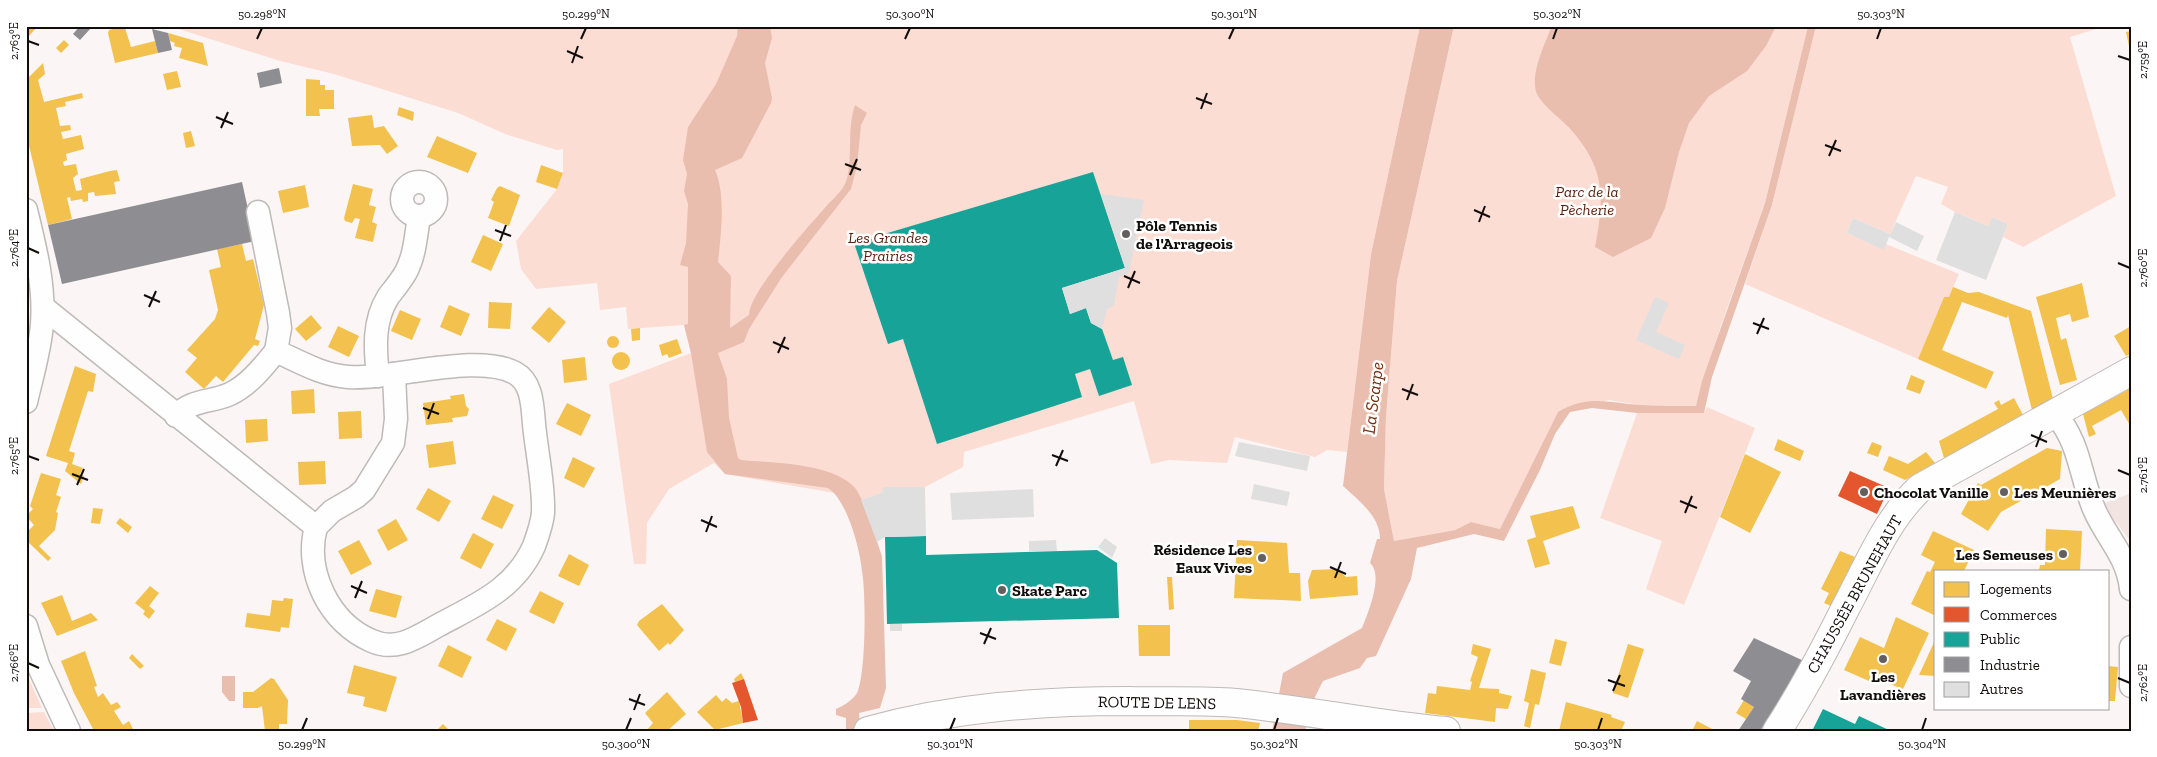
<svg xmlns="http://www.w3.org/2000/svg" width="2157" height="757" font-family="'Zilla Slab',serif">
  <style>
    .built { fill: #f2e5e1 }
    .green { fill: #fcddd3 }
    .water { fill: #eabeaf }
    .homes { fill: #f2c14e }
    .shops { fill: #e4572e }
    .public { fill: #17a398 }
    .industry { fill: #8d8d92 }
    .building { fill: #e0dfe0 }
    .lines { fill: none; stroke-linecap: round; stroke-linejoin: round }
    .minor-casing { stroke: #bebab9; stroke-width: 25 }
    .major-casing { stroke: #bebab9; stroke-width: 30 }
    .minor { stroke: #fefefe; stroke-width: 22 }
    .major { stroke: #fefefe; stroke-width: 28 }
    .ticks { fill: none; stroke: #110d0c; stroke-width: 2 }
    .poi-dot { fill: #635f5e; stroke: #fff; stroke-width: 2 }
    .labels { text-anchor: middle; stroke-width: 5; stroke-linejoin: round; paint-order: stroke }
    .park-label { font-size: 16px; font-style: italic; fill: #561f0b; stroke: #fff }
    .poi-label { font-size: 16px; font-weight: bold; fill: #110d0c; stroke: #fff; text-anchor: start }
    .street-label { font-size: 16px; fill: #110d0c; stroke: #fff }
    .water-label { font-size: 18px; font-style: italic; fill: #762e13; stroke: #fff }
    .neatline { fill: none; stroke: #110d0c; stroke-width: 2 }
    .ticks-label { font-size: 12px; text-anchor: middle; fill: #110d0c }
  </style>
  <rect width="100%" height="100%" fill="#fbf6f5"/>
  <polygon class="built" points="2131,493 2131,542 2112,517 2105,503"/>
  <g class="green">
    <polygon points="169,26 1420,26 1371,254 1347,452 1327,450 1315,457 1235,437 1227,463 1169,460 1151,464 1134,401 964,452 963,467 925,487 883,487 883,492 861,500 858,493 852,496 725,474 714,463 669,489 647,523 646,564 634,564 609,384 691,353 684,325 628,329 626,307 600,310 597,283 536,289 521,269 516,241 557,189 563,173 563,149 557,150 505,134 458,113 334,74 280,61"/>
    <polygon points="1454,26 1808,26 1765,203 1721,325 1696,407 1639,405 1609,400 1558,413 1500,529 1471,522 1455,530 1394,541 1384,489 1386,416 1397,281"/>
    <polygon points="1816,26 2106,26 2070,37 2116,196 2023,247 2003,237 2008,224 1992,217 1988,226 1955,212 1941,204 1948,187 1916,176 1890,234 1853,218 1847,233 1884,249 1886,244 1959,274 1949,297 1944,297 1918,359 1745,284 1772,205"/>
    <polygon points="1707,407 1755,428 1684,605 1646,589 1662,541 1600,518 1637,413 1704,413"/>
    <polygon points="26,677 29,679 42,708 26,708"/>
    <polygon points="44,712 53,729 26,731 26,713"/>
  </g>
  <g class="water">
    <path d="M738 26H770L772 38 765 63 772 98 771 103 742 158 715 170C726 194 721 235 718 262L731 276 730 328 749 315C748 294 807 228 823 210 829 202 841 193 845 184 854 165 846 130 855 105L867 113 861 125 857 166 851 189 782 277 749 329 744 342 718 353 727 379 729 418 738 458 741 460C772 463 833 463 855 488 865 500 876 540 882 556L886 688 880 708 859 713 860 731H846V718L836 715V709C843 706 853 700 857 693 866 674 866 594 862 571 860 549 847 500 828 488L725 474 707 452 691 353 684 325 688 324V267L680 265 686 243 688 204 684 191 687 174 683 160 688 127 716 84 737 36Z"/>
    <path d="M1420 26H1454L1397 281 1386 416 1384 489 1394 541 1455 530 1471 522 1500 529 1558 412C1588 394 1609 403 1641 405 1659 406 1678 406 1696 406L1702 381 1765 203 1808 26H1816L1772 205 1712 377 1704 413H1637L1592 408 1570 412 1555 434 1540 470 1504 541 1474 534 1417 548 1411 579 1376 656 1367 658 1360 668 1323 681 1315 697 1305 731H1272L1283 673 1362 628C1368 613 1384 575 1370 563L1377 539H1380C1380 516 1359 501 1343 486L1371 254Z"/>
    <path d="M1553 26H1776L1766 46 1747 71 1709 96 1689 123 1679 152 1665 208 1651 238 1613 257 1595 247C1604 199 1606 171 1573 132 1563 120 1546 109 1538 96 1528 78 1544 47 1550 30Z"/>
    <polygon points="222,676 235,676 235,701 229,701 222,692"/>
  </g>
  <g class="homes">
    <polygon points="26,26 38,26 28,37"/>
    <polygon points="123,26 125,28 131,47 155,41 158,53 115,63 108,33 109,30"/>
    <polygon points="2131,31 2131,45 2129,46 2126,32"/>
    <polygon points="168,33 203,43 208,66 179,58 182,48 174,46 175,43 170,41"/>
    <polygon points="64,40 69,45 61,53 56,48"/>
    <polygon points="43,63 45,74 38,80 44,102 82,93 83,98 65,102 66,106 56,108 60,126 70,125 71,130 61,132 63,139 81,135 84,149 66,154 67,160 63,162 64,166 76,164 78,174 73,178 76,191 82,190 80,179 110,171 117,170 120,181 114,182 116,194 95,196 94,192 88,193 88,201 83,202 82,199 71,201 70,197 67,198 72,219 48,225 26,133 26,80"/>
    <polygon points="177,71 181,87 167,90 163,74"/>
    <polygon points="306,79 320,80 320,85 325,85 325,90 334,90 334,109 319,109 320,116 306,116"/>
    <polygon points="399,107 414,112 413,121 397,115"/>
    <polygon points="372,115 374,128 384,126 398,146 387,154 380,145 352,146 348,118"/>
    <polygon points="191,131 195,146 186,148 183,133"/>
    <polygon points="437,136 477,153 468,173 427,157"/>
    <polygon points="541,165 563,173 557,189 536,182"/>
    <polygon points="353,184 373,189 369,205 376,207 372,222 377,224 373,242 355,238 360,219 355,218 352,223 345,221 344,218"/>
    <polygon points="305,185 309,207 283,213 278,191"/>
    <polygon points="500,186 520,195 509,226 488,218 494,202 491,200 497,188"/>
    <polygon points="483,235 503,244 491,271 471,262"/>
    <polygon points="242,244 246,261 253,259 264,305 255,339 260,341 258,346 254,345 223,382 216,376 204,389 185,372 197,358 187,350 215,319 218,310 209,270 221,267 217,249"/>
    <polygon points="2082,283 2089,317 2072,322 2070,314 2056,318 2061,340 2066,338 2077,380 2060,385 2036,297"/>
    <polygon points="1953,287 1968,293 1979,292 2031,311 2053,399 2032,410 2008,315 2007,318 1962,302 1942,350 1994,372 1986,389 1918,359 1944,297 1949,297"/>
    <polygon points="489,302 512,303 510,329 488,328"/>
    <polygon points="449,305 470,314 461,336 440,327"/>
    <polygon points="549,307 566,322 549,343 531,328"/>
    <polygon points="400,310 421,319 412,340 391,331"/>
    <polygon points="311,315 322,328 306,341 295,329"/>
    <polygon points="338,326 359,336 349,357 328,347"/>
    <polygon points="2131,326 2131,354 2126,356 2114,336"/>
    <polygon points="640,328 640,340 632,341 631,329"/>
    <circle cx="613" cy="342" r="6"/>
    <polygon points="677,339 682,353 669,358 667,354 662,356 659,345"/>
    <circle cx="621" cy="361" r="9"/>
    <polygon points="585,357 587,380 564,383 562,360"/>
    <polygon points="75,366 96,374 93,392 88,391 69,451 75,453 72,464 83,468 80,474 84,476 81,484 65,471 68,463 46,456"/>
    <polygon points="1911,375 1925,381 1920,394 1906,389"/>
    <polygon points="2131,388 2131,427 2121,410 2092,426 2096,434 2089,437 2083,414"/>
    <polygon points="314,389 315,413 292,414 291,391"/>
    <polygon points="464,394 466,406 469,409 467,416 452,418 453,422 426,425 423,403 451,399 450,396"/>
    <polygon points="2014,398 2023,415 1944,458 1939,441 1998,409 1994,403 1999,400 2001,405"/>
    <polygon points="567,403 591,415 581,436 556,424"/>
    <polygon points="361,411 362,438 339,439 338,412"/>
    <polygon points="267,419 268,441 246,443 245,420"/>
    <polygon points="1778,439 1804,451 1800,461 1774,450"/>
    <polygon points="453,441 456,464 429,468 426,445"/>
    <polygon points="1872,442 1882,446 1878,457 1867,453"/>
    <polygon points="2047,448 2062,451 2060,479 2001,512 1988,531 1961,514 1978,483 1981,485"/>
    <polygon points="1926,452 1935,463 1905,480 1883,470 1889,456 1908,464"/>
    <polygon points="1745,454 1781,472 1750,533 1720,517"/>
    <polygon points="573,457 595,468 584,488 564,478"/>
    <polygon points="325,461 326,484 299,485 298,462"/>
    <polygon points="41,473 61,479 56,495 61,497 56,512 58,513 55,530 39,546 51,558 48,561 26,540 26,533 34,525 26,516 33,509 30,506"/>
    <polygon points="428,488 451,501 439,522 416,509"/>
    <polygon points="493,495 514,505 502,529 481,519"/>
    <polygon points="1573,506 1580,528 1543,541 1550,564 1535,568 1527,540 1536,537 1530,516"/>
    <polygon points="93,508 103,509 100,524 91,523"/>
    <polygon points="120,518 132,527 128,533 116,523"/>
    <polygon points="396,519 408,540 388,551 377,530"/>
    <polygon points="2046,529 2082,531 2080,571 2039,571 2040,565 2045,565"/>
    <polygon points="1933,531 1974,550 1964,571 1936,571 1936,616 1911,604 1927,571 1930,572 1935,562 1921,555"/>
    <polygon points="473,533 494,544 481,569 460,558"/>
    <polygon points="359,540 372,564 351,575 338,551"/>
    <polygon points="1237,540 1287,543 1289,573 1300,573 1301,601 1234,598"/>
    <polygon points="1840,551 1855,557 1831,606 1824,603 1829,593 1821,589"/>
    <polygon points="569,554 589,565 579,586 558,576"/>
    <polygon points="1337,569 1346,577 1357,576 1358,595 1310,599 1308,581 1312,570"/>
    <polygon points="1167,577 1172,577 1174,609 1169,610"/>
    <polygon points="150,586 159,593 149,606 155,611 149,619 143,614 145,611 135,603"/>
    <polygon points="376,589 402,596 396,618 369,611"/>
    <polygon points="540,591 564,603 554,624 529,612"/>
    <polygon points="62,595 72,621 91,613 98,620 57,636 41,603"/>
    <polygon points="284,598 293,599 289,628 281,627 280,632 245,627 247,613 270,616 272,600 283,601"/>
    <polygon points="662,604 684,630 670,645 668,643 659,651 637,625 639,621"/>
    <polygon points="1896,617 1929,633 1903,689 1871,677 1869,681 1844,670 1860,637 1884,648"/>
    <polygon points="497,619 517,629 506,651 486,640"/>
    <polygon points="1138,625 1170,625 1170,656 1139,656"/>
    <polygon points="1936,638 1936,676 1919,675"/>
    <polygon points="1555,639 1567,642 1561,666 1549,663"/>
    <polygon points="1473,644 1491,649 1479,688 1499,689 1499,693 1512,696 1508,709 1496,708 1495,722 1425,713 1428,693 1436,694 1437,686 1470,690 1472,682 1470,681 1478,657 1471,654"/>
    <polygon points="1628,644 1644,649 1628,698 1613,693"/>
    <polygon points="448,645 472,657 462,678 438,666"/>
    <polygon points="85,651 97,686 94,687 98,697 103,693 111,705 117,702 121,707 114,711 123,725 129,721 134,731 94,731 92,727 74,693 61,661"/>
    <polygon points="132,654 144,666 140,669 129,658"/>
    <polygon points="354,665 397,677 386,712 363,706 365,697 347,693"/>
    <polygon points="2108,666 2118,667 2115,701 2108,701"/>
    <polygon points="1531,669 1546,673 1539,705 1535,704 1530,728 1524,726 1529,703 1524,701"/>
    <polygon points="741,673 744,679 735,682 734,679"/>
    <polygon points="271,678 274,679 288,700 287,724 279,724 279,731 265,731 262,706 258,708 243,708 243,692 253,692"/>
    <polygon points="667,692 686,714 667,731 646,731 653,723 645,713"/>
    <polygon points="716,695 722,702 726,698 732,703 739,701 743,723 715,730 697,712"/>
    <polygon points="1744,700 1754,707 1746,719 1736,713"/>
    <polygon points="1566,702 1612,715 1611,717 1625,722 1621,731 1559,731"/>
    <polygon points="1189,720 1237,720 1260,723 1258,731 1189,731"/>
    <polygon points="1697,721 1716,731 1692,731"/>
    <polygon points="443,724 450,731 436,731"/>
  </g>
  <g class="shops">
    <polygon points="1850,471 1889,488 1877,514 1838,496"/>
    <polygon points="744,679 758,720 743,723 741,707 732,683"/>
  </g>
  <g class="public">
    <polygon points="1093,172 1125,268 1062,288 1070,314 1086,308 1091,323 1102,329 1113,360 1123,357 1132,385 1099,396 1090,369 1075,374 1082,397 937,444 903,339 888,344 854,243"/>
    <polygon points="926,536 926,555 1097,550 1117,563 1119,618 887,624 885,537"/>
    <polygon points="1823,709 1855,724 1859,716 1891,731 1812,731"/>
  </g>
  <g class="industry">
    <polygon points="80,26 91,28 80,40 73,34"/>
    <polygon points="152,29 168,33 172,50 158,53"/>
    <polygon points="279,68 282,83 260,88 257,73"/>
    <polygon points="242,182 255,241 62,284 48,225"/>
    <polygon points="1754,638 1804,661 1760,731 1738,731 1754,707 1741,699 1751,681 1733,671"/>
  </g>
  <g class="building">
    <polygon points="1101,194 1144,200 1129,273 1119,277 1114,306 1107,309 1102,329 1091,323 1086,308 1070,314 1062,288 1125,268"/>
    <polygon points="1955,212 1988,226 1992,217 2008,224 1986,280 1936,260"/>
    <polygon points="1853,218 1890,234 1896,222 1924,236 1917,251 1889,237 1884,250 1847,233"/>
    <polygon points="1655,297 1669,303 1656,332 1685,345 1679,359 1636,340"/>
    <polygon points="1239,442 1310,456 1307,471 1235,456"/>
    <polygon points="1254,484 1290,492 1287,506 1251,499"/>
    <polygon points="883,487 925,487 926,536 885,537 877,542 861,500 883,492"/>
    <polygon points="1033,489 1034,517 952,520 950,493"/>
    <polygon points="1105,538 1117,547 1112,558 1098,547"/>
    <polygon points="1056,540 1057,551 1029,551 1029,541"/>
    <rect x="890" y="624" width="12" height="7"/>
  </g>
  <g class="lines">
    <defs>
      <g id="minor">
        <circle cx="419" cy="199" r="17"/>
        <path d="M26 210C35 247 45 285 42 324 40 350 32 376 26 402"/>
        <polyline points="258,212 278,313 280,328 276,351"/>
        <path d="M43 307 316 527C304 571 329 623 372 641 397 652 417 637 439 625 478 604 515 589 534 546 538 535 542 524 543 513 544 487 538 459 535 433 532 413 535 384 515 373 478 352 392 380 348 377 322 375 300 362 276 351 263 367 249 385 230 394 210 403 192 399 176 416"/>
        <path d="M378 376C375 349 373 321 388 297 394 289 401 281 406 272 415 255 416 235 419 216"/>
        <path d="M2055 414C2080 442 2080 476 2094 509 2106 537 2128 557 2131 589"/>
        <polyline points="316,527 332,511 356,497 364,490 393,443 396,419 394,374"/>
        <polyline points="26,626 38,665 69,731"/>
        <polyline points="2131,647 2131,686"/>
      </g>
      <g id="major">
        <path d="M868 731C954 707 1042 701 1130 701 1165 702 1201 700 1236 703 1307 710 1376 725 1446 731"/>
        <path d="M1777 731C1803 691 1825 649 1846 607 1868 566 1886 520 1920 488L2131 371"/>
      </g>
    </defs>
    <use href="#minor" class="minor-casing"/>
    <use href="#major" class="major-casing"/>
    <use href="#minor" class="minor"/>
    <use href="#major" class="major"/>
  </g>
  <path class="ticks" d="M257 39 262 28M581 39 586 28M905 39 910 28M1229 39 1234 28M1553 39 1557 28M1877 39 1881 28M28 41 39 45M567 51 583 58M2118 56 2130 60M572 63 578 46M1196 98 1212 104M1201 109 1207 93M216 117 233 124M221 128 228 112M1825 145 1841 151M1829 156 1836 140M845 164 861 170M850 175 857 159M1474 210 1490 217M1479 222 1485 206M495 230 511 236M500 241 506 225M28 248 39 253M2118 263 2130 268M1124 276 1140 283M1128 288 1135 271M144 295 160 302M149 307 156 291M1753 323 1769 329M1757 334 1764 318M773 342 789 349M778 353 785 337M1402 389 1418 395M1407 400 1413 384M423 408 439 414M428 419 434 403M2031 435 2047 442M2036 447 2042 431M1052 455 1068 461M28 456 39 460M1056 466 1063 450M2118 470 2130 475M72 474 88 480M77 485 84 469M1680 501 1697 508M1685 513 1692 496M701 520 717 527M706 532 712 516M1330 567 1346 574M1335 578 1341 562M351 586 367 593M355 598 362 581M980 633 996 639M984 644 991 628M28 663 39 668M2118 678 2130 683M1608 680 1625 686M1613 691 1620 675M629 699 645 705M634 710 640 694M302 730 307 718M626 730 631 718M950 730 955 718M1274 730 1278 718M1598 730 1602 718M1922 730 1926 718"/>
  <g class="poi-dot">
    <circle cx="1126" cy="234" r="5"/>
    <circle cx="1864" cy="492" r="5"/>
    <circle cx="2004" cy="492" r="5"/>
    <circle cx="2063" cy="554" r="5"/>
    <circle cx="1262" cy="558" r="5"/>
    <circle cx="1002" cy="590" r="5"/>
    <circle cx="1883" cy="659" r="5"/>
  </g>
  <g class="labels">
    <g class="park-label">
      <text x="1587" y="197">Parc de la<tspan x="1587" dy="18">Pècherie</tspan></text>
      <text x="888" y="243">Les Grandes<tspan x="888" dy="18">Prairies</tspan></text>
    </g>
    <g class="poi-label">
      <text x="1136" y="231">Pôle Tennis<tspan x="1136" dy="18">de l'Arrageois</tspan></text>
      <text x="1874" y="498">Chocolat Vanille</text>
      <text x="2014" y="498">Les Meunières</text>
      <text x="1252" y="555" text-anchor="end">Résidence Les<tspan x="1252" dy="18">Eaux Vives</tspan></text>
      <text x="2053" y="560" text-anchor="end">Les Semeuses</text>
      <text x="1012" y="596">Skate Parc</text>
      <text x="1883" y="682" text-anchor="middle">Les<tspan x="1883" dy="18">Lavandières</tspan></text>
    </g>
    <g class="street-label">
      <text transform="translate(1854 594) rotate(-61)" y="6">CHAUSSÉE BRUNEHAUT</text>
      <text transform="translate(1157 702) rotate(1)" y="6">ROUTE DE LENS</text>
    </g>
    <g class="water-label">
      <text transform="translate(1373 398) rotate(-83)" y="6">La Scarpe</text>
    </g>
  </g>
  <rect width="2157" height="757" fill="none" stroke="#ffffff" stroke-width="55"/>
  <rect x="1934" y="570" width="175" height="140" fill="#ffffff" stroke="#a09e9e"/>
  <rect x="1944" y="582" width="25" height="15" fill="#f2c14e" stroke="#a09e9e"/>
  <text x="1980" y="594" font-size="15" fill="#110d0c">Logements</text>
  <rect x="1944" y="607" width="25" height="15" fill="#e4572e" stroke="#a09e9e"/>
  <text x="1980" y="620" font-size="15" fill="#110d0c">Commerces</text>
  <rect x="1944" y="632" width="25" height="15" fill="#17a398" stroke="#a09e9e"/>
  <text x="1980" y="644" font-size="15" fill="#110d0c">Public</text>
  <rect x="1944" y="657" width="25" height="15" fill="#8d8d92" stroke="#a09e9e"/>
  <text x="1980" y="670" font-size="15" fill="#110d0c">Industrie</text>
  <rect x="1944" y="682" width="25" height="15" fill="#e0dfe0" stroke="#a09e9e"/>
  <text x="1980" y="694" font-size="15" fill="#110d0c">Autres</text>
  <rect x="28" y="28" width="2102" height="702" class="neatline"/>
  <g class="ticks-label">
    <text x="262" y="18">50.298°N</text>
    <text x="586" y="18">50.299°N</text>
    <text x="910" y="18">50.300°N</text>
    <text x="1234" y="18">50.301°N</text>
    <text x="1557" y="18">50.302°N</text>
    <text x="1881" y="18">50.303°N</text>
    <text transform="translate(14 41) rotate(-90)" y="4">2.763°E</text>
    <text transform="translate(2143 60) rotate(-90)" y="4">2.759°E</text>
    <text transform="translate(14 248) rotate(-90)" y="4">2.764°E</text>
    <text transform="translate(2143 268) rotate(-90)" y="4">2.760°E</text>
    <text transform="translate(14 456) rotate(-90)" y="4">2.765°E</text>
    <text transform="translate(2143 475) rotate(-90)" y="4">2.761°E</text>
    <text transform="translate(14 663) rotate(-90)" y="4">2.766°E</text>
    <text transform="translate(2143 683) rotate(-90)" y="4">2.762°E</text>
    <text x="302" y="748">50.299°N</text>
    <text x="626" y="748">50.300°N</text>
    <text x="950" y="748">50.301°N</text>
    <text x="1274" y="748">50.302°N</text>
    <text x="1598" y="748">50.303°N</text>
    <text x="1922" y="748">50.304°N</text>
  </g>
</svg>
